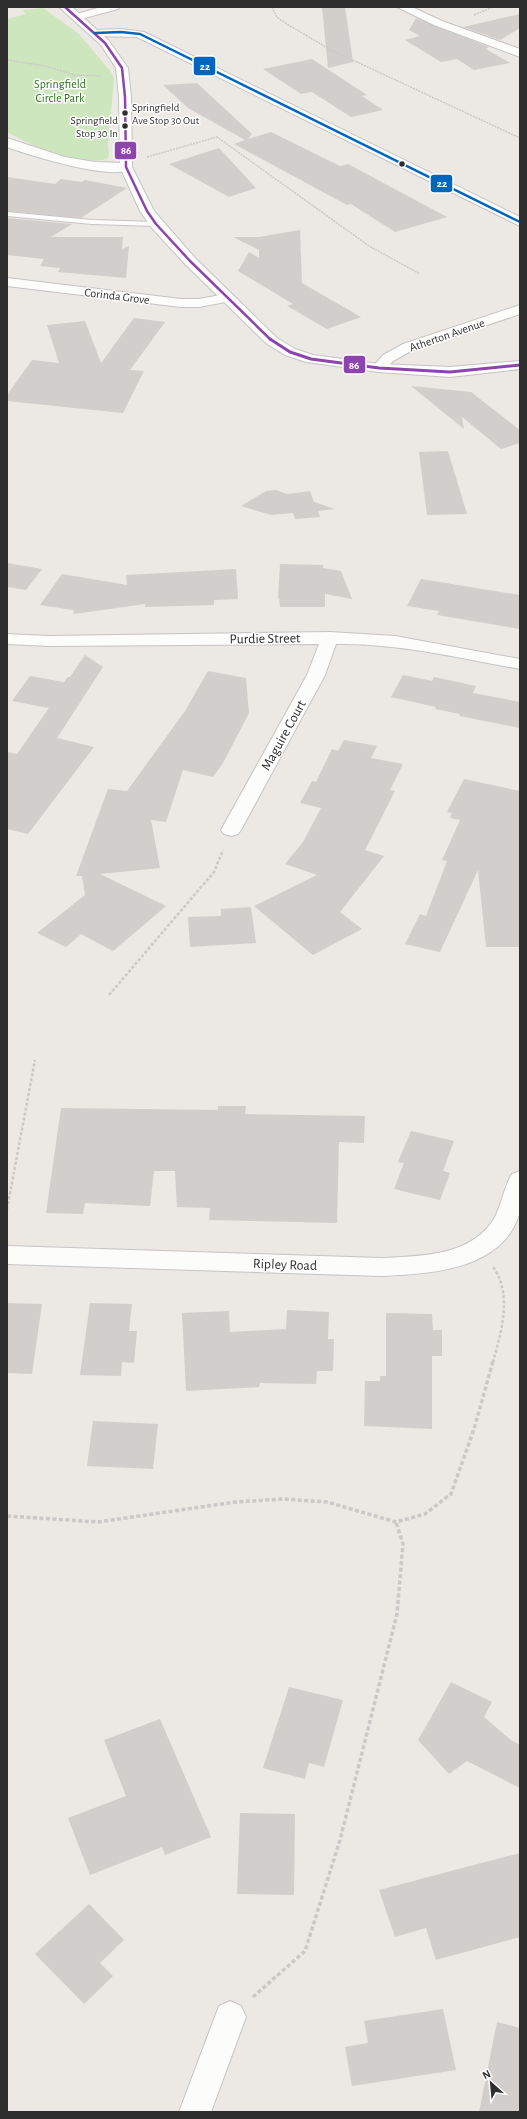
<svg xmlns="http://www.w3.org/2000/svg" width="527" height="2119" font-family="'Alegreya Sans',sans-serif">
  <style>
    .green { fill: #cee6be }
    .building { fill: #d1cecb }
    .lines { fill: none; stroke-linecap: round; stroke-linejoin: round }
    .lane-casing { stroke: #c5c4c5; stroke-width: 2 }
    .street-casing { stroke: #c5c4c5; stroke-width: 2 }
    .secondary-casing { stroke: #c5c4c5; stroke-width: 2 }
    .path-far2 { stroke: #c9c9c8; stroke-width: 1.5; stroke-dasharray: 2 1; stroke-linecap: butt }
    .path-far1 { stroke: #c9c9c8; stroke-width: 2.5; stroke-dasharray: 3 2; stroke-linecap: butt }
    .path { stroke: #c9c9c8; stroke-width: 3.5; stroke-dasharray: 4 2.5; stroke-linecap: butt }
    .lane { fill: #fcfcfb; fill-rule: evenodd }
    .street { fill: #fcfcfb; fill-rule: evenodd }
    .secondary { fill: #fcfcfb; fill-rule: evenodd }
    .bus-1-far1-casing { stroke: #fff; stroke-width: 4.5 }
    .bus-1-casing { stroke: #fff; stroke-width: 5.5 }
    .bus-2-casing { stroke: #fff; stroke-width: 4.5 }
    .bus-1-far1 { stroke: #8e44ad; stroke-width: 2.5 }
    .bus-1 { stroke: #8e44ad; stroke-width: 3 }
    .bus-2 { stroke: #0065bd; stroke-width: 2.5 }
    .bus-dot { fill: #2e2e2e; stroke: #fff; stroke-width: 1.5 }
    .labels { text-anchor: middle; stroke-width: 3; stroke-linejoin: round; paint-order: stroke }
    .far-bus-label { font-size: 11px; fill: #2e2e2e; stroke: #fff; text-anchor: start }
    .far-park-label { font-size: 12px; fill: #2c6e1b; stroke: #fff }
    .far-street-label { font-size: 12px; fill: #2e2e2e; stroke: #fff }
    .street-label { font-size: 14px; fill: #2e2e2e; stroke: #fff }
    .line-badge { stroke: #fff; stroke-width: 1.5 }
    .badge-label { font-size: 11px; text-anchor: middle; font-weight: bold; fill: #fff }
  </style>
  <rect width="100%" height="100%" fill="#ece8e4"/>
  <path class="green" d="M43 8 79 34 111 72 114 79 108 145 109 156 107 159C78 167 32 146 7 132V19L26 14 22 10Z"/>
  <g class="building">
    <polygon points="322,7 345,7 353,62 328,68"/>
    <polygon points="520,14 520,28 500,40 463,27"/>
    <polygon points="416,18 489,47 486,49 510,63 474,70 457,59 441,62 405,40 420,36 409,30"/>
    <polygon points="312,59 367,95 362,96 383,110 351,117 312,92 301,94 263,69"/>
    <polygon points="197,83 252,134 248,139 271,132 340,166 348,164 447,217 395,232 351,204 347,205 234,144 245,140 188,108 163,85"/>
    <polygon points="219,148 256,188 229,197 169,164"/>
    <polygon points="7,177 55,184 61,179 82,182 85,180 127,188 81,218 7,211"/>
    <polygon points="7,218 72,224 51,237 123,237 122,249 129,246 126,278 58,272 60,268 40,266 44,259 7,255"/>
    <polygon points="300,230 302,283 361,317 327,329 287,306 293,304 238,271 249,252 259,258 259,250 233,237 259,237"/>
    <polygon points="134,318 165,322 130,370 144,371 123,413 7,401 7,395 32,360 59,363 47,325 85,321 101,363"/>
    <polygon points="411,386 471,392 520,430 520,443 501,449 462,417 464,429"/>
    <polygon points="448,451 467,514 427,515 419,452"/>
    <polygon points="276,490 287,494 310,491 314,502 335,509 318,511 320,517 295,519 293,513 271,515 241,506 266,491"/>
    <polygon points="7,563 42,569 26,590 7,587"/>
    <polygon points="280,564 323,565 323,568 341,571 352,599 325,594 325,607 280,607 279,598 278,598"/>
    <polygon points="236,569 238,599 214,600 214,605 145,607 145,604 74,614 73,610 40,605 62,574 127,585 126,575"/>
    <polygon points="421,579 520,595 520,629 437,615 439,611 407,606"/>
    <polygon points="85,655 103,667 57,738 94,747 28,834 7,829 7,752 17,754 49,708 12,701 30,676 64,682 68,677 70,677"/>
    <polygon points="208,671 246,678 249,713 223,763 213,777 183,770 166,822 151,820 160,868 100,874 166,906 113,951 81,934 66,947 37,933 85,895 82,876 76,876 108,789 127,791 185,711"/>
    <polygon points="403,675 432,681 434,677 476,686 473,693 520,702 520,728 459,716 460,714 435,709 436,707 391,697"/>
    <polygon points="344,740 377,746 371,758 403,764 390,790 395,791 365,850 384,856 340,912 362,929 313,955 254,906 317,875 285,864 303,842 321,808 300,803 312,781 316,782 332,749 338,751"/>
    <polygon points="464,779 520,791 520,947 486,947 478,870 440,952 405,944 420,914 426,916 447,861 442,860 460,820 450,818 452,813 447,812"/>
    <polygon points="251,907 256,943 190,947 188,917 221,916 221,909"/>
    <polygon points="218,1106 246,1106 245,1114 365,1116 364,1143 339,1142 337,1223 209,1220 210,1208 177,1207 175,1171 154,1171 150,1206 85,1203 83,1214 46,1213 61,1108 218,1110"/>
    <polygon points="411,1131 454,1141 443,1171 450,1173 440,1200 394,1189 404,1163 398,1162"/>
    <polygon points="7,1303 42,1304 32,1374 7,1373"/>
    <polygon points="90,1303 132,1304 129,1331 137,1331 134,1363 122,1362 121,1376 80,1375"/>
    <polygon points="287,1310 329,1312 328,1339 334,1339 333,1371 317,1371 316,1384 260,1383 259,1387 186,1391 182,1313 229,1311 230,1332 286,1329"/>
    <polygon points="386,1313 432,1314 433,1330 442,1330 442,1356 432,1356 432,1429 364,1426 365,1381 380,1381 380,1376 386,1376"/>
    <polygon points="93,1421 158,1424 153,1469 87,1466"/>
    <polygon points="451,1682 492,1702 484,1717 511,1740 520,1745 520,1788 467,1761 449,1774 418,1740"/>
    <polygon points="289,1687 343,1700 324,1767 309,1763 305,1779 263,1768"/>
    <polygon points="160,1719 211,1837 165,1855 162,1847 90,1875 68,1818 126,1796 104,1740"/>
    <polygon points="240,1813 295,1814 294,1895 237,1894"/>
    <polygon points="520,1853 520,1937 436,1960 426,1928 395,1937 379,1890"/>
    <polygon points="89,1904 124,1940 100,1963 113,1976 84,2004 35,1954"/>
    <polygon points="443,2009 456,2070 352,2086 345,2047 368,2043 364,2021"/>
    <polygon points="497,2022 520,2028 520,2112 479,2112"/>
  </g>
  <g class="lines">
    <defs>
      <polygon id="lane" points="7,212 92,220 156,222 160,224 156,226 92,224 7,216"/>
      <g id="street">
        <polygon points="101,7 120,7 118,9 77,20 71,17 73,15"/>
        <polygon points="397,7 412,7 442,21 520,49 520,57 434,25"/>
        <polygon points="121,29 144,32 520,217 520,226 137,37 95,36 89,33 95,30"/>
        <path d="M7 138 65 157 95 162 126 163 132 167C121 184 25 154 7 147Z"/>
        <polygon points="7,278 181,299 199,299 226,294 231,295 233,298 231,301 199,307 181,307 7,286"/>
        <polygon points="520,305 520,314 413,350 393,361 384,371 374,371 372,368 383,355 403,344"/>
        <path d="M330 632 395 636 520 659V669C459 658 398 643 336 644L325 675 241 830 238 834 231 836 224 834 221 830 307 675 319 644 49 646 7 644V634L49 636Z"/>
        <path d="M520 1171C520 1183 523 1204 519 1215 501 1270 430 1274 382 1276L7 1264V1246L382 1258C422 1256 473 1256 495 1217 502 1203 504 1187 512 1174Z"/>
        <polygon points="230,2001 241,2006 246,2017 211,2112 179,2112 219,2006"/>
      </g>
      <polygon id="secondary" points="59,7 72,7 109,41 128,68 131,97 132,167 154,211 195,258 277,338 295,349 313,355 379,364 450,367 520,361 520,369 450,377 379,372 306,362 285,355 267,344 185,264 151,227 140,211 120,167 119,97 116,68 101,45"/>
    </defs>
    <use href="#lane" class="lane-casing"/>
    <use href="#street" class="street-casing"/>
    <use href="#secondary" class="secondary-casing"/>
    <g class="path-far2">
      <polyline points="272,7 276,16 282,21 329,49 520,138"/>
      <polyline points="474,15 493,7"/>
      <polyline points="7,60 45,66 75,75 101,76"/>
      <polyline points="68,80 75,75"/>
      <polyline points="147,157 217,137 369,246 420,274"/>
    </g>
    <g class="path-far1">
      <polyline points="109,995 214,872 223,850"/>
      <polyline points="7,1209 35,1060"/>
      <path d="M493 1362C501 1332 513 1295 493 1267"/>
    </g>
    <g class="path">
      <polyline points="7,1516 98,1522 235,1502 283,1499 327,1502 396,1522 425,1514 451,1494 474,1429 493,1361"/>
      <polyline points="253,1997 305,1951 340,1840 397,1614 403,1544 396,1522"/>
    </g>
    <use href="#lane" class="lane"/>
    <use href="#street" class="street"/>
    <use href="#secondary" class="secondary"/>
    <defs>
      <polyline id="bus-1-far1" points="65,7 105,43 122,68 125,97 126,167 147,211 156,224 190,261 271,340"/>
      <polyline id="bus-1" points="270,339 290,352 311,359 379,368 450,372 520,365"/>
      <polyline id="bus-2" points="95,33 121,32 140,34 520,222"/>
    </defs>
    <use href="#bus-1-far1" class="bus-1-far1-casing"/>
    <use href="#bus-1" class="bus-1-casing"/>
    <use href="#bus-2" class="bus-2-casing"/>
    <use href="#bus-1-far1" class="bus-1-far1"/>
    <use href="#bus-1" class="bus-1"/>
    <use href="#bus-2" class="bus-2"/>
  </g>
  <g class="bus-dot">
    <circle cx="125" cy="113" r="3.5"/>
    <circle cx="125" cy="126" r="3.5"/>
    <circle cx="402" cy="164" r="3.5"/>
  </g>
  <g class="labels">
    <g class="far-bus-label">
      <text x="132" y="111">Springfield<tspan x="132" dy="13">Ave Stop 30 Out</tspan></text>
      <text x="118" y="124" text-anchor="end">Springfield<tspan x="118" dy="13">Stop 30 In</tspan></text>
    </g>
    <g class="far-park-label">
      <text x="60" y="88">Springfield<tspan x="60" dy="14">Circle Park</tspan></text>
    </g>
    <g class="far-street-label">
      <text transform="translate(117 296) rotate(7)" y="4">Corinda Grove</text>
      <text transform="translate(447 335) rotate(-19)" y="4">Atherton Avenue</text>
    </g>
    <g class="street-label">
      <text transform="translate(265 638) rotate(-1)" y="5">Purdie Street</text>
      <text transform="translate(283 735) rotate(-61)" y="5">Maguire Court</text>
      <text transform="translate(285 1264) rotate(2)" y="5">Ripley Road</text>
    </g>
  </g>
  <g class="line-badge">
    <rect x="193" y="56" width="23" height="20" rx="4" fill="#0065bd"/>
    <rect x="114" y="141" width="23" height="19" rx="4" fill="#8e44ad"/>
    <rect x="430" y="174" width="23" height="19" rx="4" fill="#0065bd"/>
    <rect x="343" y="355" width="23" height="19" rx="4" fill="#8e44ad"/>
  </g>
  <g class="badge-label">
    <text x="205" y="70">22</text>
    <text x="126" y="154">86</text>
    <text x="442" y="187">22</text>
    <text x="354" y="369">86</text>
  </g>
  <rect width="527" height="2119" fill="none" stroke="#2e2e2e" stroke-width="16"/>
  <g transform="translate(491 2083) rotate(333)" stroke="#ffffff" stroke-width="3" paint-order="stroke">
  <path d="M0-3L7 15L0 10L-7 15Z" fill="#2e2e2e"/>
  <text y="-6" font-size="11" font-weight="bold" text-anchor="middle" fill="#2e2e2e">N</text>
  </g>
</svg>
